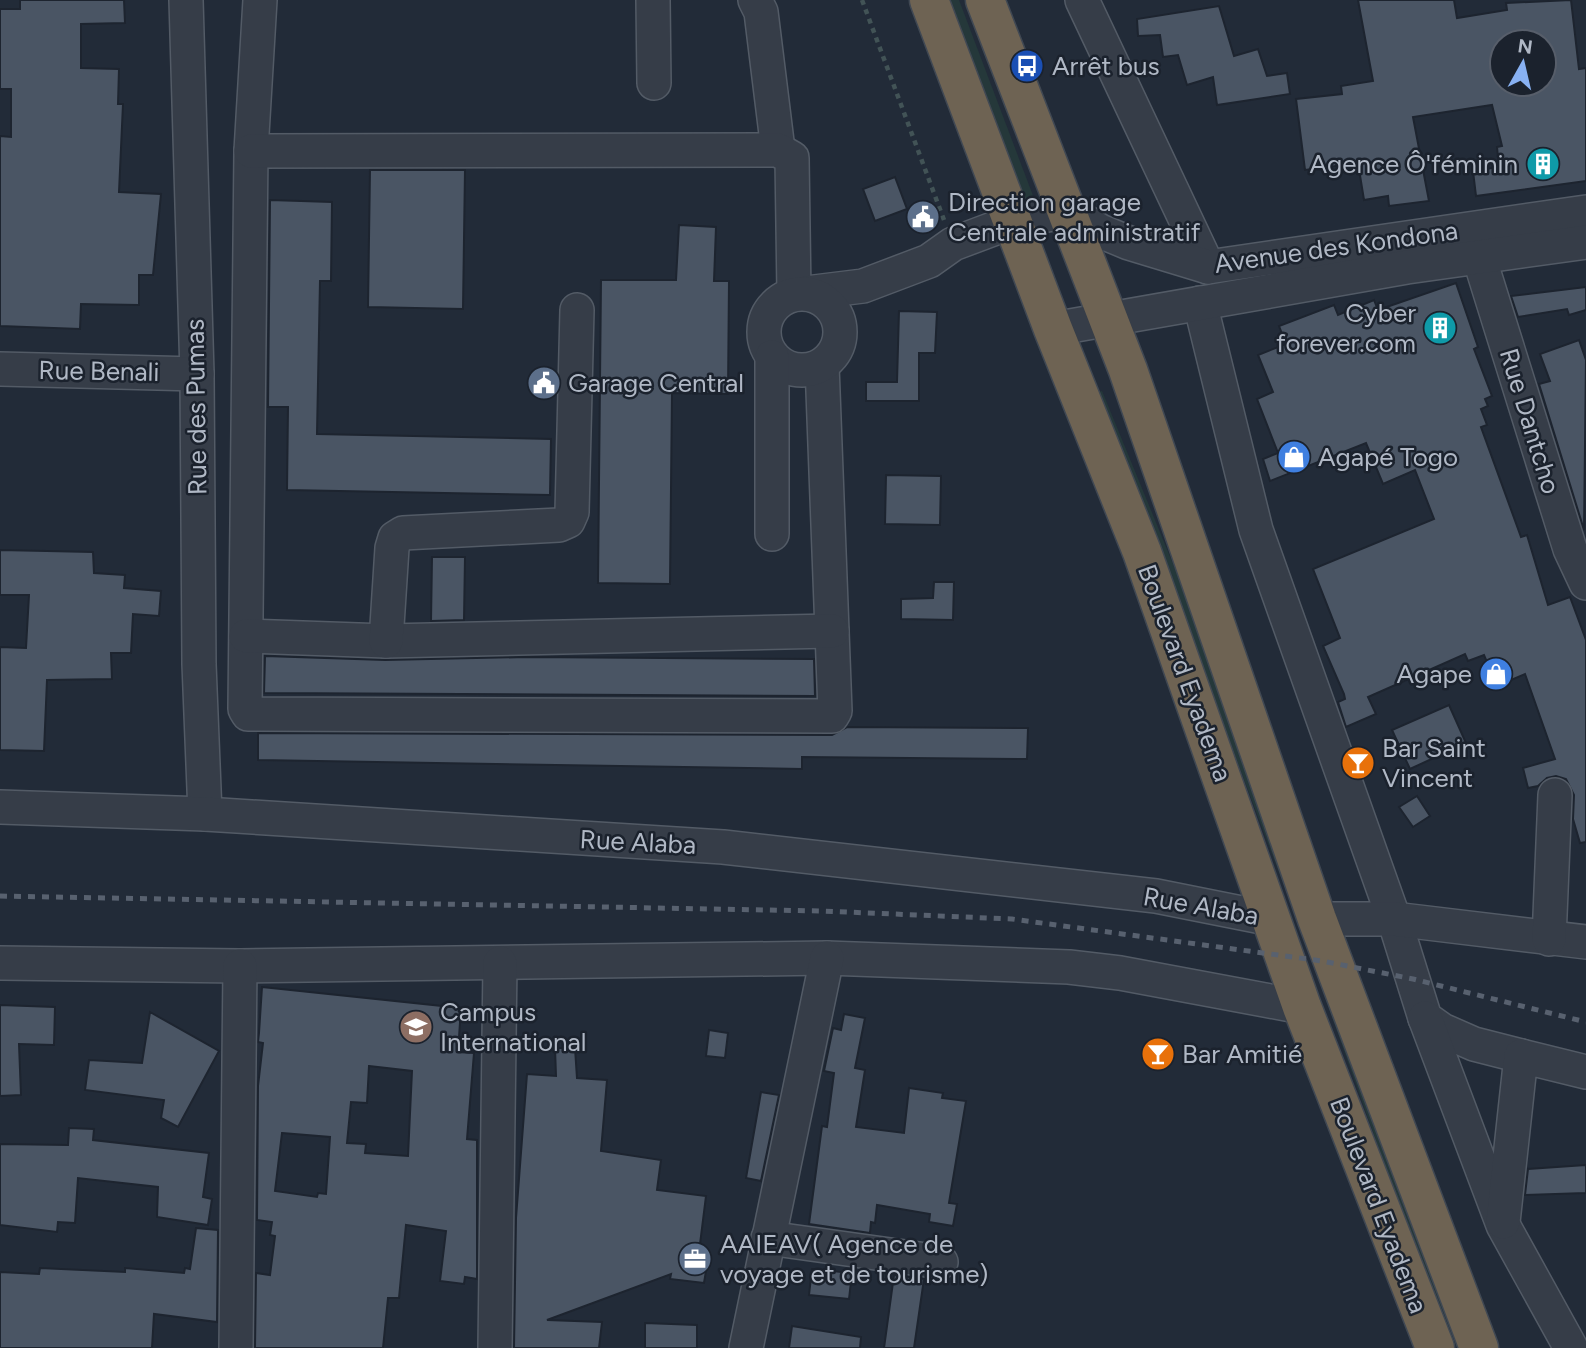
<svg xmlns="http://www.w3.org/2000/svg" width="1586" height="1348" font-family="Figtree,sans-serif">
  <style>
    .grass { fill: #25383a }
    .building { fill: #4a5564; stroke: #1d242f; stroke-width: 2; fill-rule: evenodd }
    .lines { fill: none; stroke-linecap: round; stroke-linejoin: round }
    .minor-casing { stroke: #535b66; stroke-width: 36 }
    .highway-casing { stroke: #404853; stroke-width: 41 }
    .path { stroke: #425356; stroke-width: 4.5; stroke-dasharray: 5 5; stroke-linecap: butt }
    .minor { stroke: #363d48; stroke-width: 33 }
    .highway { stroke: #6e6353; stroke-width: 38 }
    .rail { stroke: #58616f; stroke-width: 5; stroke-dasharray: 7 7; stroke-linecap: butt }
    .labels { text-anchor: middle; stroke-width: 5; stroke-linejoin: round; paint-order: stroke }
    .poi-label { font-size: 26px; fill: #b0b8c5; stroke: #1b222d; text-anchor: start }
    .street-label { font-size: 26px; fill: #b0b8c5; stroke: #1b222d }
  </style>
  <rect width="100%" height="100%" fill="#222b38"/>
  <g class="grass">
    <polygon points="947,0 959,0 1035,201 1028,208"/>
    <polygon points="1102,391 1194,615 1303,936 1098,392"/>
    <polygon points="1313,964 1323,966 1470,1348 1457,1348 1387,1171"/>
  </g>
  <g class="building">
    <polygon points="20,0 124,0 125,23 81,24 81,68 119,69 118,104 123,104 119,192 161,194 153,275 139,275 139,305 81,304 80,329 0,326 0,136 11,137 11,89 0,89 0,9 20,9"/>
    <path d="M1358 0H1454L1457 18 1507 10 1506 3 1571 0 1579 69 1586 68V181L1476 196 1473 171 1499 167 1497 147 1502 146 1492 105 1413 117 1429 201 1389 206 1388 196 1364 200 1358 163 1305 170 1296 99 1342 94 1341 86 1373 81ZM1502 42H1544V84H1502Z"/>
    <polygon points="1219,6 1234,56 1258,49 1267,76 1287,73 1290,94 1217,105 1213,77 1187,85 1178,55 1163,57 1160,35 1138,36 1137,19"/>
    <polygon points="370,170 465,170 463,309 368,307"/>
    <polygon points="895,177 907,209 875,221 863,189"/>
    <polygon points="270,200 332,202 331,281 320,281 317,434 551,439 550,495 287,490 288,407 268,407"/>
    <polygon points="679,225 716,227 714,281 729,281 728,394 672,393 670,584 598,583 601,280 676,280"/>
    <polygon points="1456,283 1478,347 1474,349 1492,396 1485,399 1488,406 1481,409 1487,425 1481,427 1521,537 1527,535 1548,605 1570,597 1586,640 1586,842 1580,843 1573,819 1574,795 1566,779 1556,776 1547,778 1538,786 1528,788 1523,768 1555,759 1525,674 1497,686 1484,655 1468,661 1465,654 1368,697 1376,714 1346,727 1338,702 1345,699 1344,694 1323,646 1340,638 1313,569 1434,519 1415,470 1383,484 1366,443 1270,481 1263,459 1278,453 1257,399 1273,392 1258,355 1286,344 1279,326 1334,305 1338,315 1374,300 1378,310"/>
    <polygon points="1586,287 1586,310 1569,315 1567,309 1518,317 1511,296"/>
    <polygon points="899,311 937,312 935,353 919,353 919,401 866,401 866,382 897,382"/>
    <polygon points="1579,340 1586,360 1584,530 1539,384 1550,381 1540,354"/>
    <polygon points="886,475 941,476 940,525 885,524"/>
    <polygon points="0,550 93,552 94,573 125,575 124,588 161,591 159,616 133,614 131,653 111,653 112,679 47,680 44,751 0,750 0,647 26,648 29,595 0,595"/>
    <polygon points="432,557 465,557 464,620 431,621"/>
    <polygon points="934,582 954,582 953,620 901,619 901,599 933,598"/>
    <polygon points="265,656 385,660 527,657 814,659 815,696 264,693"/>
    <polygon points="1449,705 1466,743 1410,769 1392,730"/>
    <polygon points="847,727 1028,728 1027,759 802,757 802,769 258,760 258,733 832,735"/>
    <polygon points="1417,796 1430,816 1413,827 1399,807"/>
    <path d="M262 987 461 1008 458 1052 474 1053 467 1139 477 1140V1279L465 1277 464 1284 440 1281 446 1231 406 1225 399 1298H388L383 1348H255L256 1273 270 1275 275 1236 270 1235 272 1222 257 1220 258 1086 263 1043 258 1042 259 1033ZM369 1066 412 1071 408 1156 365 1153 366 1144 347 1143 351 1102 367 1103ZM282 1133 330 1137 326 1194 318 1193 317 1197 275 1191Z"/>
    <polygon points="0,1005 55,1007 54,1045 19,1044 21,1095 0,1096"/>
    <polygon points="150,1012 219,1051 178,1127 161,1118 164,1100 85,1090 89,1060 142,1063"/>
    <polygon points="844,1014 865,1018 855,1068 865,1070 856,1127 904,1133 909,1088 943,1093 942,1098 966,1101 949,1203 957,1204 953,1226 929,1222 930,1214 877,1205 875,1223 871,1222 870,1233 809,1224 822,1126 827,1127 834,1073 824,1071 833,1028 841,1030"/>
    <polygon points="709,1030 728,1033 725,1058 706,1056"/>
    <polygon points="555,1048 575,1048 577,1078 607,1080 601,1151 661,1160 657,1190 706,1196 699,1252 709,1253 704,1283 670,1279 671,1274 547,1320 602,1322 599,1348 514,1348 516,1218 527,1074 556,1076"/>
    <polygon points="761,1092 779,1095 761,1181 746,1178"/>
    <polygon points="69,1128 94,1129 93,1140 209,1153 203,1197 212,1199 208,1225 157,1217 158,1187 78,1178 75,1223 58,1222 57,1232 0,1225 0,1144 68,1145"/>
    <polygon points="1586,1165 1586,1193 1525,1195 1528,1169"/>
    <polygon points="196,1228 218,1230 217,1322 154,1314 152,1348 0,1348 0,1272 39,1274 40,1268 125,1272 125,1268 184,1273 185,1268 190,1269"/>
    <polygon points="812,1269 852,1273 849,1299 809,1295"/>
    <polygon points="894,1275 924,1279 914,1348 884,1348"/>
    <polygon points="645,1323 697,1325 697,1348 645,1348"/>
    <polygon points="792,1326 861,1337 860,1348 789,1348"/>
  </g>
  <g class="lines">
    <defs>
      <g id="minor">
        <polyline points="186,0 197,374 199,664 205,814"/>
        <polyline points="260,0 251,151 245,709 248,714 832,716 835,711 822,365"/>
        <polyline points="653,0 654,83"/>
        <polyline points="755,0 761,12 778,150"/>
        <polyline points="1082,0 1208,267"/>
        <polyline points="251,151 778,150 792,158 794,294"/>
        <polyline points="1476,236 1479,257 1570,549 1586,583"/>
        <polyline points="806,293 863,286 929,261 953,244 1014,221 1069,211 1100,231 1129,243 1208,267 1586,212"/>
        <circle cx="802" cy="332" r="38"/>
        <polyline points="1200,303 1256,530 1394,919 1425,1018 1442,1030 1474,1044 1521,1056"/>
        <polyline points="1053,329 1407,267 1586,242"/>
        <polyline points="0,369 197,374"/>
        <polyline points="772,534 772,357"/>
        <polyline points="246,636 386,641 832,631"/>
        <polyline points="386,641 392,548 395,538 403,533 559,525 568,521 572,512 577,310"/>
        <polyline points="0,807 205,814 723,847 1156,896 1272,919"/>
        <polyline points="1317,919 1394,919 1586,942"/>
        <polyline points="1549,939 1555,795"/>
        <polyline points="0,963 240,966 827,958 1069,967 1120,973 1302,1007"/>
        <polyline points="1425,1018 1503,1225 1571,1348"/>
        <polyline points="1503,1222 1521,1056 1586,1072"/>
        <polyline points="768,1238 941,1262"/>
        <polyline points="236,1348 240,966"/>
        <polyline points="495,1348 500,963"/>
        <polyline points="746,1348 827,958"/>
      </g>
      <g id="highway">
        <polyline points="929,0 1053,329 1142,552 1302,1007 1435,1348"/>
        <polyline points="985,0 1128,370 1317,919 1479,1348"/>
      </g>
    </defs>
    <use href="#minor" class="minor-casing"/>
    <use href="#highway" class="highway-casing"/>
    <polyline class="path" points="862,0 944,220"/>
    <use href="#minor" class="minor"/>
    <use href="#highway" class="highway"/>
    <polyline class="rail" points="0,896 822,911 1012,919 1322,961 1413,979 1586,1022"/>
  </g>
  <defs>
    <symbol id="bus-disc" viewBox="-11 -11 22 22"><circle r="9.5" fill="#1a4fb4" stroke="#1b222d"/><path d="M-5-6H5V4H4V6H2V4H-2V6H-4V4H-5ZM-3.5-4V0h7V-4ZM-3.5 1.2v1.5H-2V1.2ZM2 1.2v1.5H3.5V1.2Z" fill="#fff"/></symbol>
    <symbol id="building-disc" viewBox="-11 -11 22 22"><circle r="9.5" fill="#0f9aa8" stroke="#1b222d"/><path d="M-4-6H4V6H1V3H-1V6H-4ZM-2.5-4.3h1.7v1.8h-1.7ZM.8-4.3h1.7v1.8H.8ZM-2.5-1h1.7V.8h-1.7ZM.8-1h1.7V.8H.8Z" fill="#fff"/></symbol>
    <symbol id="civic-disc" viewBox="-11 -11 22 22"><circle r="9.5" fill="#5c6f8a" stroke="#1b222d"/><path d="M-.6-6.5H3V-4.5H.6V-3L4-1V1h2V6H-6V1h2V-1L-.6-3ZM-1.2 2.5V6h2.4V2.5Z" fill="#fff"/></symbol>
    <symbol id="shop-disc" viewBox="-11 -11 22 22"><circle r="9.5" fill="#3f7fe0" stroke="#1b222d"/><path d="M-5-2.5h2.3a2.7 3.5 0 0 1 5.4 0H5L5.5 6h-11ZM-1.5-2.5h3a1.5 2.3 0 0 0-3 0Z" fill="#fff"/></symbol>
    <symbol id="bar-disc" viewBox="-11 -11 22 22"><circle r="9.5" fill="#e8710a" stroke="#1b222d"/><path d="M-6-5H6L.8 .8V4.5H3.5V6h-7V4.5H-.8V.8Z" fill="#fff"/></symbol>
    <symbol id="university-disc" viewBox="-11 -11 22 22"><circle r="9.5" fill="#8d6e63" stroke="#1b222d"/><path d="M0-5L7-2L0 1L-7-2ZM-4 1L0 2.5L4 1V4Q0 6-4 4Z" fill="#fff"/></symbol>
    <symbol id="office-disc" viewBox="-11 -11 22 22"><circle r="9.5" fill="#5c6f8a" stroke="#1b222d"/><path d="M-6-3h4V-5.5h4V-3h4V5H-6ZM-1-4.5V-3h2v-1.5ZM-6 0V1H6V0Z" fill="#fff"/></symbol>
  </defs>
  <g fill-rule="evenodd">
    <use href="#bus-disc" x="1008" y="47" width="38" height="38"/>
    <use href="#building-disc" x="1524" y="145" width="38" height="38"/>
    <use href="#civic-disc" x="904" y="198" width="38" height="38"/>
    <use href="#building-disc" x="1421" y="309" width="38" height="38"/>
    <use href="#civic-disc" x="525" y="364" width="38" height="38"/>
    <use href="#shop-disc" x="1275" y="438" width="38" height="38"/>
    <use href="#shop-disc" x="1477" y="655" width="38" height="38"/>
    <use href="#bar-disc" x="1339" y="744" width="38" height="38"/>
    <use href="#university-disc" x="397" y="1008" width="38" height="38"/>
    <use href="#bar-disc" x="1139" y="1035" width="38" height="38"/>
    <use href="#office-disc" x="676" y="1240" width="38" height="38"/>
  </g>
  <g class="labels">
    <g class="poi-label">
      <text x="1052" y="75">Arrêt bus</text>
      <text x="1518" y="173" text-anchor="end">Agence Ô'féminin</text>
      <text x="948" y="211">Direction garage<tspan x="948" dy="30">Centrale administratif</tspan></text>
      <text x="1416" y="322" text-anchor="end">Cyber<tspan x="1416" dy="30">forever.com</tspan></text>
      <text x="568" y="392">Garage Central</text>
      <text x="1318" y="466">Agapé Togo</text>
      <text x="1472" y="683" text-anchor="end">Agape</text>
      <text x="1382" y="757">Bar Saint<tspan x="1382" dy="30">Vincent</tspan></text>
      <text x="440" y="1021">Campus<tspan x="440" dy="30">International</tspan></text>
      <text x="1182" y="1063">Bar Amitié</text>
      <text x="720" y="1253">AAIEAV( Agence de<tspan x="720" dy="30">voyage et de tourisme)</tspan></text>
    </g>
    <g class="street-label">
      <text transform="translate(1336 247) rotate(-8)" y="9">Avenue des Kondona</text>
      <text transform="translate(99 371) rotate(1)" y="9">Rue Benali</text>
      <text transform="translate(196 407) rotate(-91)" y="9">Rue des Pumas</text>
      <text transform="translate(1530 421) rotate(73)" y="9">Rue Dantcho</text>
      <text transform="translate(1185 673) rotate(70)" y="9">Boulevard Eyadema</text>
      <text transform="translate(638 842) rotate(3)" y="9">Rue Alaba</text>
      <text transform="translate(1201 906) rotate(10)" y="9">Rue Alaba</text>
      <text transform="translate(1379 1205) rotate(69)" y="9">Boulevard Eyadema</text>
    </g>
  </g>
  <g transform="translate(1523 63) rotate(8)"><circle r="33" fill="#1b222d" stroke="#575e6a" stroke-width="2"/>
  <path d="M0-5L12 26L0 18L-12 26Z" fill="#88b1f2"/>
  <text y="-10" font-size="19" font-weight="bold" text-anchor="middle" fill="#b0b8c5">N</text>
  </g>
</svg>
